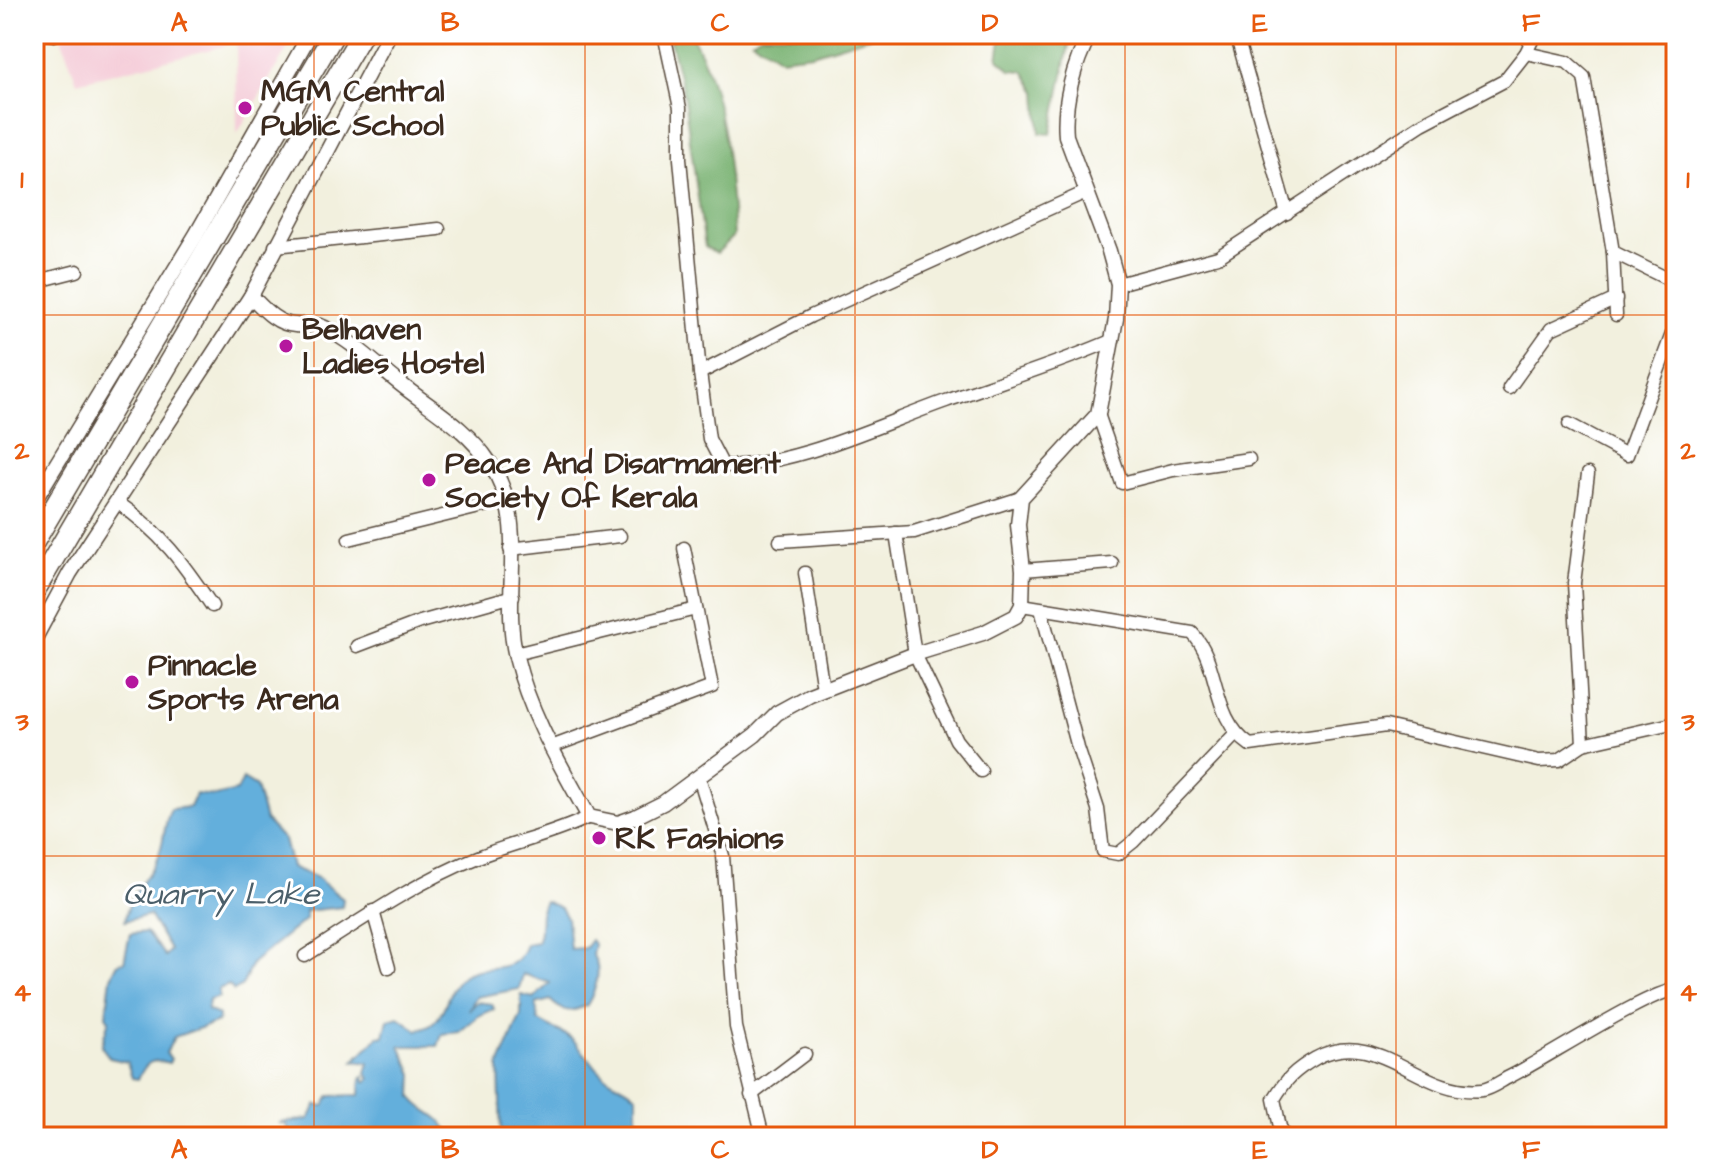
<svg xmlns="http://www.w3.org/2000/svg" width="1710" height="1171" font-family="'Architects Daughter',sans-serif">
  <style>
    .built { fill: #f5cfda }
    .forest { fill: #77b16f; stroke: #596e46; stroke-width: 2 }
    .water { fill: #63afdc; stroke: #4f6c7d; stroke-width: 2 }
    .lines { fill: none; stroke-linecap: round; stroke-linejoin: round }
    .minor-casing { stroke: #56483b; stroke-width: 15 }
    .tertiary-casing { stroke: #56483b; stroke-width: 17 }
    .trunk-casing { stroke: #56483b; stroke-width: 23 }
    .minor { stroke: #fff; stroke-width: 12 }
    .tertiary { stroke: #fff; stroke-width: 14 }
    .trunk { stroke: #fff; stroke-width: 20 }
    .grid { fill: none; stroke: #e8590c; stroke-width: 2; stroke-opacity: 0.55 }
    .poi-dot { fill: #b5179e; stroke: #fff; stroke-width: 3 }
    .labels { text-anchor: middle; stroke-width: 6; stroke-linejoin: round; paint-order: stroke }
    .poi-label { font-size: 30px; font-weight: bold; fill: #3b2a1e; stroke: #fff; text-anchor: start }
    .water-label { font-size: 32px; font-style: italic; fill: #4b5f6a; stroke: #fff }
    .neatline { fill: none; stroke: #e8590c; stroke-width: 3 }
    .grid-label { font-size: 26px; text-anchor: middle; font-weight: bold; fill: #e8590c }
  </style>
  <rect width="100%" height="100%" fill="#fff"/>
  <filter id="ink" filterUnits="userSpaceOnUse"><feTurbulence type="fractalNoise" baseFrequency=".0125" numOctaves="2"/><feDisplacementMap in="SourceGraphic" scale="16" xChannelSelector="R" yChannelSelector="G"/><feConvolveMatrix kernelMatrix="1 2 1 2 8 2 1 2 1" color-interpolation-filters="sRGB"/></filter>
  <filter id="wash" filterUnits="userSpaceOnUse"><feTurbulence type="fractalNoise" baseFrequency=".006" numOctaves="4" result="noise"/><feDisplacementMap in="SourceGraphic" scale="32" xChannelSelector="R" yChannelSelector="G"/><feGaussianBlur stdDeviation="1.8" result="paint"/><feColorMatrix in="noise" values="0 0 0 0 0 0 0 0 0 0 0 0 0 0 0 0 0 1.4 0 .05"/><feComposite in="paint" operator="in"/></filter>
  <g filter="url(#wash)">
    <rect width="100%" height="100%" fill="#f2f0de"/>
    <polygon class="built" points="60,34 296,34 237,134 236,43 77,82"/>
    <g class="forest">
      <path d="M676 34 691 35C725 93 729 171 734 236L717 253 705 247 683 92 670 41Z"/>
      <polygon points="761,34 878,34 812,54 780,58 752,40"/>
      <polygon points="1002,34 1076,34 1069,45 1051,134 1040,133 1037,92 1024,71 1011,70 998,59"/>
    </g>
    <g class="water">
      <path d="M243 779 256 787 265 820 284 840 291 867 317 878 343 899 342 907 305 911 306 919 252 963 242 986 234 991 229 985 218 989 219 997 209 1000 207 1010 219 1015 218 1022 174 1037 166 1053 171 1059 169 1063C151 1058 146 1062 138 1079L132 1078 127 1062 110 1058 101 1046 109 1020 106 1016 111 977 118 963 124 962 130 934 146 932 165 956 170 950 149 915 125 921C128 895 147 880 157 859 165 843 163 825 171 809L190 807 196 794 215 796 237 791Z"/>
      <path d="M545 901 561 908 567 918 570 949 585 948 591 940 594 944 592 955C603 968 596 990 587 1005 571 1013 563 1013 550 1000L536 1004 538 1020C548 1028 563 1031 572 1039 583 1050 593 1066 605 1076 615 1084 629 1087 637 1097V1123L643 1128 641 1137H501L499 1066 521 1015V995L534 998 550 983 523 974 519 989 476 997 469 1010 477 1002 492 1004 494 1009 478 1016 459 1032 442 1034 438 1046H400L413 1074 412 1097C426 1116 440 1111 451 1137H272L280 1131H289L287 1125 279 1123 309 1119 316 1105 324 1106 330 1096 360 1095 361 1078 364 1076 365 1082 370 1079 366 1073 369 1063 354 1061 378 1037 384 1036 388 1020 399 1017 417 1030C449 1026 442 991 463 976 484 961 516 978 526 944L537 942C544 929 537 912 545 901Z"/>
    </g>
  </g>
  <g filter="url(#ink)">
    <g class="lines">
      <defs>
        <g id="minor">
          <polyline points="54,34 54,35"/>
          <path d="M664 34 680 108V159L700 373 709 439 723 466C796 466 878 425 946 401 1002 381 1058 364 1113 340"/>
          <polyline points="1236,34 1287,213"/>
          <polyline points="1675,34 1676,40"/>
          <polyline points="1526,53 1567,62 1584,77 1613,252 1616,315"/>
          <polyline points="275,246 439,229"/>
          <polyline points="1613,252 1676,283"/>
          <polyline points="34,282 77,271"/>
          <polyline points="1118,284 1218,257 1422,124 1504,81 1526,53 1535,34"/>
          <polyline points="700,373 811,316 1086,192"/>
          <polyline points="1509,388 1551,329 1616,299"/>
          <polyline points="1098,414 1122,483 1173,470 1249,459"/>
          <polyline points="1569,424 1627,455 1676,323"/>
          <path d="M117 502C162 533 182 562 212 606"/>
          <polyline points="896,533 915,654 956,740 981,771"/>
          <polyline points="349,539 508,500"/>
          <polyline points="780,541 914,532 1021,498"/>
          <polyline points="510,549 620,536"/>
          <polyline points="1023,570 1112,563"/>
          <polyline points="805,573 823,689"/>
          <path d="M1022 605 1192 633C1221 662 1210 718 1250 745L1386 726 1539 761 1559 760 1583 744 1676 723"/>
          <polyline points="1041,609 1078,748 1098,809 1103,851 1118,854 1133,842 1235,735"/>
          <polyline points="357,646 420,622 513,596"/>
          <polyline points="515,654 696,609"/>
          <polyline points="1583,744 1574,583 1588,474"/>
          <polyline points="551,747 712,687 684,548"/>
          <polyline points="699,777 723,856 736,1027 763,1137"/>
          <polyline points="373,911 389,968"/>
          <path d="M305 956C361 920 416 882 478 857 515 842 553 835 589 817"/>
          <polyline points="751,1095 805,1054"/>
          <path d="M1286 1137 1280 1127 1274 1099C1286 1079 1295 1070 1316 1058 1378 1025 1420 1097 1482 1090 1491 1089 1501 1081 1509 1077 1540 1062 1652 989 1676 990"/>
        </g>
        <g id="tertiary">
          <path d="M251 296C263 308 276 324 295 325 305 326 316 323 325 328 353 342 374 363 398 382 430 408 466 427 489 462 531 523 500 591 516 657 530 715 561 766 589 817L618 823 635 817 663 803 755 735 777 713 810 695 915 654 983 633 1016 616 1022 605 1023 570 1018 525 1021 498 1098 414 1116 319 1118 284 1109 251 1066 136C1063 103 1074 63 1090 34"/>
          <polyline points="34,501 196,235 310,34"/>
          <polyline points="34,640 70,573 251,296 389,34"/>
        </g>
        <g id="trunk">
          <polyline points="34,542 334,34"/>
          <polyline points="34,592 362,34"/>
        </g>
      </defs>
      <use href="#minor" class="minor-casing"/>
      <use href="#tertiary" class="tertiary-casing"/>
      <use href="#trunk" class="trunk-casing"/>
      <use href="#minor" class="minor"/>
      <use href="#tertiary" class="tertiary"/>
      <use href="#trunk" class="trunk"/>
    </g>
  </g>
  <path class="grid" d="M314 34V1137M585 34V1137M855 34V1137M1125 34V1137M1396 34V1137M34 315H1676M34 586H1676M34 856H1676"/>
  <g class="poi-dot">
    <circle cx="245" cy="108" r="8"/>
    <circle cx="286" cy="346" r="8"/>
    <circle cx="429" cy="480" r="8"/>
    <circle cx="132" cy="682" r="8"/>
    <circle cx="599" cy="838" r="8"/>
  </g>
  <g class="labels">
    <g class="poi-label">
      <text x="261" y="101">MGM Central<tspan x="261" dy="34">Public School</tspan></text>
      <text x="302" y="339">Belhaven<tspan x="302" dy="34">Ladies Hostel</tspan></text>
      <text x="445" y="473">Peace And Disarmament<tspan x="445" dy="34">Society Of Kerala</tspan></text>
      <text x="148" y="675">Pinnacle<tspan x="148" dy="34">Sports Arena</tspan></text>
      <text x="615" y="848">RK Fashions</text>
    </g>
    <g class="water-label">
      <text x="221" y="904">Quarry Lake</text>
    </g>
  </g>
  <rect width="1710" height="1171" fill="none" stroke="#fff" stroke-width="88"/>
  <rect x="44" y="44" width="1622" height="1083" class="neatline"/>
  <g class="grid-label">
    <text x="179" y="31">A</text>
    <text x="450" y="31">B</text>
    <text x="720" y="31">C</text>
    <text x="990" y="31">D</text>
    <text x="1260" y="31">E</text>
    <text x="1531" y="31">F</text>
    <text x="22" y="188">1</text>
    <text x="1688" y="188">1</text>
    <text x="22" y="459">2</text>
    <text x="1688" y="459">2</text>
    <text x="22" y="730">3</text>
    <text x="1688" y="730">3</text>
    <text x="22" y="1001">4</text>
    <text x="1688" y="1001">4</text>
    <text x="179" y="1158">A</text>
    <text x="450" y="1158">B</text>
    <text x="720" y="1158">C</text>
    <text x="990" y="1158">D</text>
    <text x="1260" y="1158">E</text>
    <text x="1531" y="1158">F</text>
  </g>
</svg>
